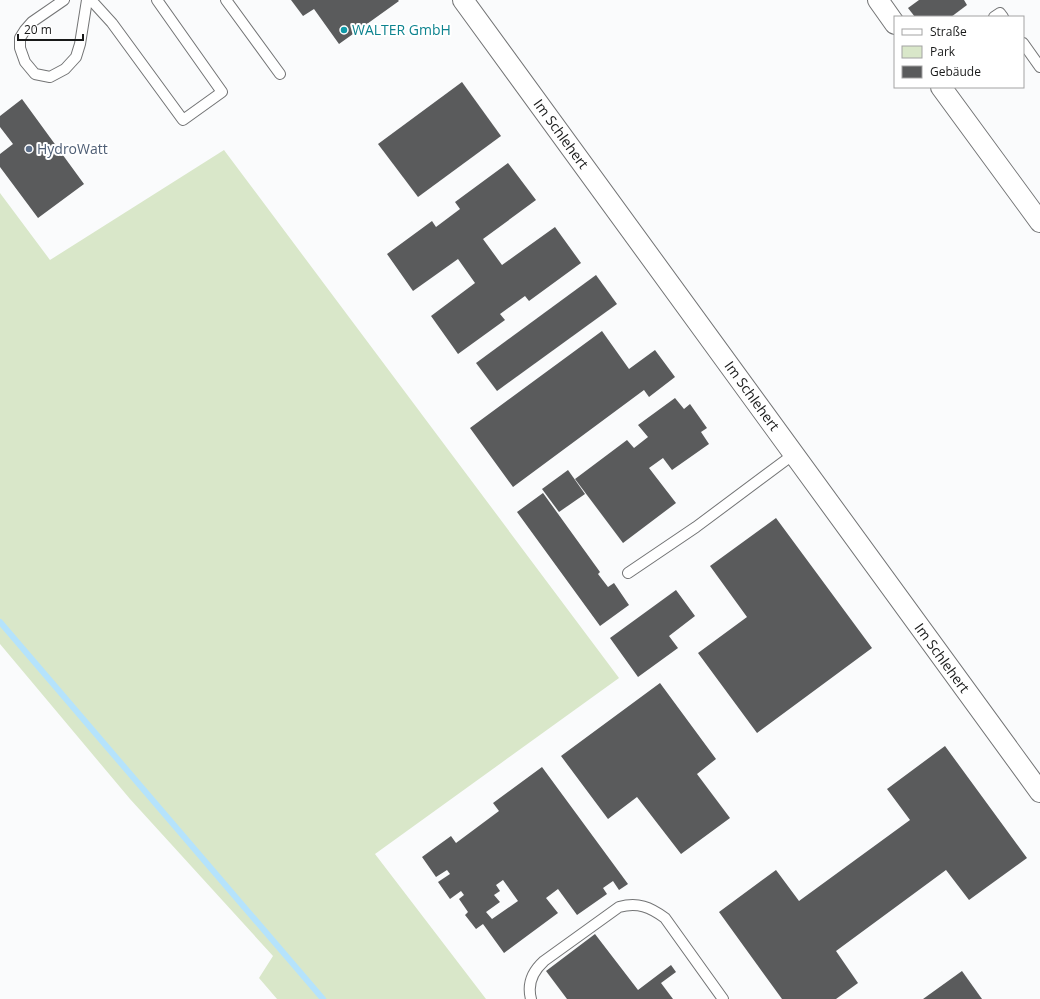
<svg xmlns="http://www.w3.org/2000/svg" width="1040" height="999" font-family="'Open Sans',sans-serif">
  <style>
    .green { fill: #d9e7c9 }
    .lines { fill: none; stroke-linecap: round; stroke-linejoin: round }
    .stream { stroke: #b5e3fc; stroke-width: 6 }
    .building { fill: #5a5b5c; fill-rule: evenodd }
    .lane-casing { stroke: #737475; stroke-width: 12 }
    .street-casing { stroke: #737475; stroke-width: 22 }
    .lane { stroke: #fff; stroke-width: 10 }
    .street { stroke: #fff; stroke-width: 20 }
    .culture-dot { fill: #0f9aa8; stroke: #fff; stroke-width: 1.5 }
    .service-dot { fill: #5c6f8a; stroke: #fff; stroke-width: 1.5 }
    .labels { text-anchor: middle; stroke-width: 4; stroke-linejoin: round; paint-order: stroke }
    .culture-label { font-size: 14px; fill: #0d838f; stroke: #fff; text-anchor: start }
    .street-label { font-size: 14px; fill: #181919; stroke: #fff }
    .service-label { font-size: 14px; fill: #4e5e75; stroke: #fff; text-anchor: start }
  </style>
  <rect width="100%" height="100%" fill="#fafbfc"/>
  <polygon class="green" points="224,150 619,678 375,854 486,999 277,999 259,978 273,956 130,799 0,644 0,193 50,260"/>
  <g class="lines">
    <polyline class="stream" points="0,622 323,999"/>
  </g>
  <g class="building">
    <polygon points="291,0 398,0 399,1 339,44 314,9 303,16"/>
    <polygon points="919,0 964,0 967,5 951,17 915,17 908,8"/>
    <polygon points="462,82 501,136 418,197 378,144"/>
    <polygon points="22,99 84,184 38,218 0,167 0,154 13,144 0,127 0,116"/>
    <polygon points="508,163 536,200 483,239 502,265 555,227 581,263 529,301 525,296 500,314 505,320 458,354 431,316 475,283 458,259 413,291 387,254 432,221 436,227 460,209 455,202"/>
    <polygon points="596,275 617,304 497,391 476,363"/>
    <polygon points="602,331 629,369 655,350 675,377 649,397 644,390 513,487 470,428"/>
    <polygon points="675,398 684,409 690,404 707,428 701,432 709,444 672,470 663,458 649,468 676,503 623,543 575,479 627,440 634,448 648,437 638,425"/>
    <polygon points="568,470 585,494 559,512 542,489"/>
    <polygon points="543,493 600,572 598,574 608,587 614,583 629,605 600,626 517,512"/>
    <polygon points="776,518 872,648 757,733 698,653 747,617 710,566"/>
    <polygon points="676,590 695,616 669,636 678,648 638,677 610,638"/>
    <polygon points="660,683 716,759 697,774 730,818 681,854 637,797 608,819 561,756"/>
    <polygon points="945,746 1027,858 969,900 946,870 836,951 858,983 836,999 782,999 719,912 776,870 799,901 910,820 887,789"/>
    <path d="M542 767 628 884 619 890 613 881 603 888 607 894 577 915 558 889 546 898 558 913 504 953 483 924 476 929 465 915 468 912 459 899 464 895 461 891 450 899 438 882 450 874 447 870 436 877 422 857 451 836 456 843 499 811 493 803ZM503 880 518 901 492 919 486 912 500 902 494 895 500 891 496 885Z"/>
    <polygon points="595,934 638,990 671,965 676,972 661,983 673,999 567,999 546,971"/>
    <polygon points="962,971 982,999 923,999"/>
  </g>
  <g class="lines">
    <defs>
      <g id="lane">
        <polyline points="64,0 32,22 25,30 20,38 20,48 25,62 35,74 50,77 65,69 76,57 80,44 87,0"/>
        <polyline points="91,0 112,23 183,120 222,92 157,0"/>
        <polyline points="226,0 280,74"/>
        <polyline points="994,17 1000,13 1003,17"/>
        <polyline points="1023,43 1040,67"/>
        <polyline points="628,573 696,527 794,454"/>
        <path d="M531 999C527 984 533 971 544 961L619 907C638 902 650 907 665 918L723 999"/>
      </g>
      <g id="street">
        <polyline points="463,0 1040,792"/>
        <polyline points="878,0 895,24"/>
        <polyline points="941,87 1040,222"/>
      </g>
    </defs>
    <use href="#lane" class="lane-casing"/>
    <use href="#street" class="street-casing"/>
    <use href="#lane" class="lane"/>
    <use href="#street" class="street"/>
  </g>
  <circle class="culture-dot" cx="344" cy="30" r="4"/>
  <circle class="service-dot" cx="29" cy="149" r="4"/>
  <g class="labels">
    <g class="culture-label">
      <text x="352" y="35">WALTER GmbH</text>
    </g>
    <g class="street-label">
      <text transform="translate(561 134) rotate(54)" y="5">Im Schlehert</text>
      <text transform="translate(752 396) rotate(54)" y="5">Im Schlehert</text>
      <text transform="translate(942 658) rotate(54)" y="5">Im Schlehert</text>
    </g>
    <g class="service-label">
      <text x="37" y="154">HydroWatt</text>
    </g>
  </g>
  <rect x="894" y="16" width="130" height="72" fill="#ffffff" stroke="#a3a3a3"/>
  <rect x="902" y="29" width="20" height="6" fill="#ffffff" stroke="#a3a3a3"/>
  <text x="930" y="36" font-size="12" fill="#181919">Straße</text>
  <rect x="902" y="46" width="20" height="12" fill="#d9e7c9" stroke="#a3a3a3"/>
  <text x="930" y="56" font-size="12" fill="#181919">Park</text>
  <rect x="902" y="66" width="20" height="12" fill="#5a5b5c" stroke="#a3a3a3"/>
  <text x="930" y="76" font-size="12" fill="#181919">Gebäude</text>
  <path d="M18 34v6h65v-6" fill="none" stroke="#181919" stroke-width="2"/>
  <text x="24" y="34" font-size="12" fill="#181919" stroke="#ffffff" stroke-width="3" paint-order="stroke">20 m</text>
</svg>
